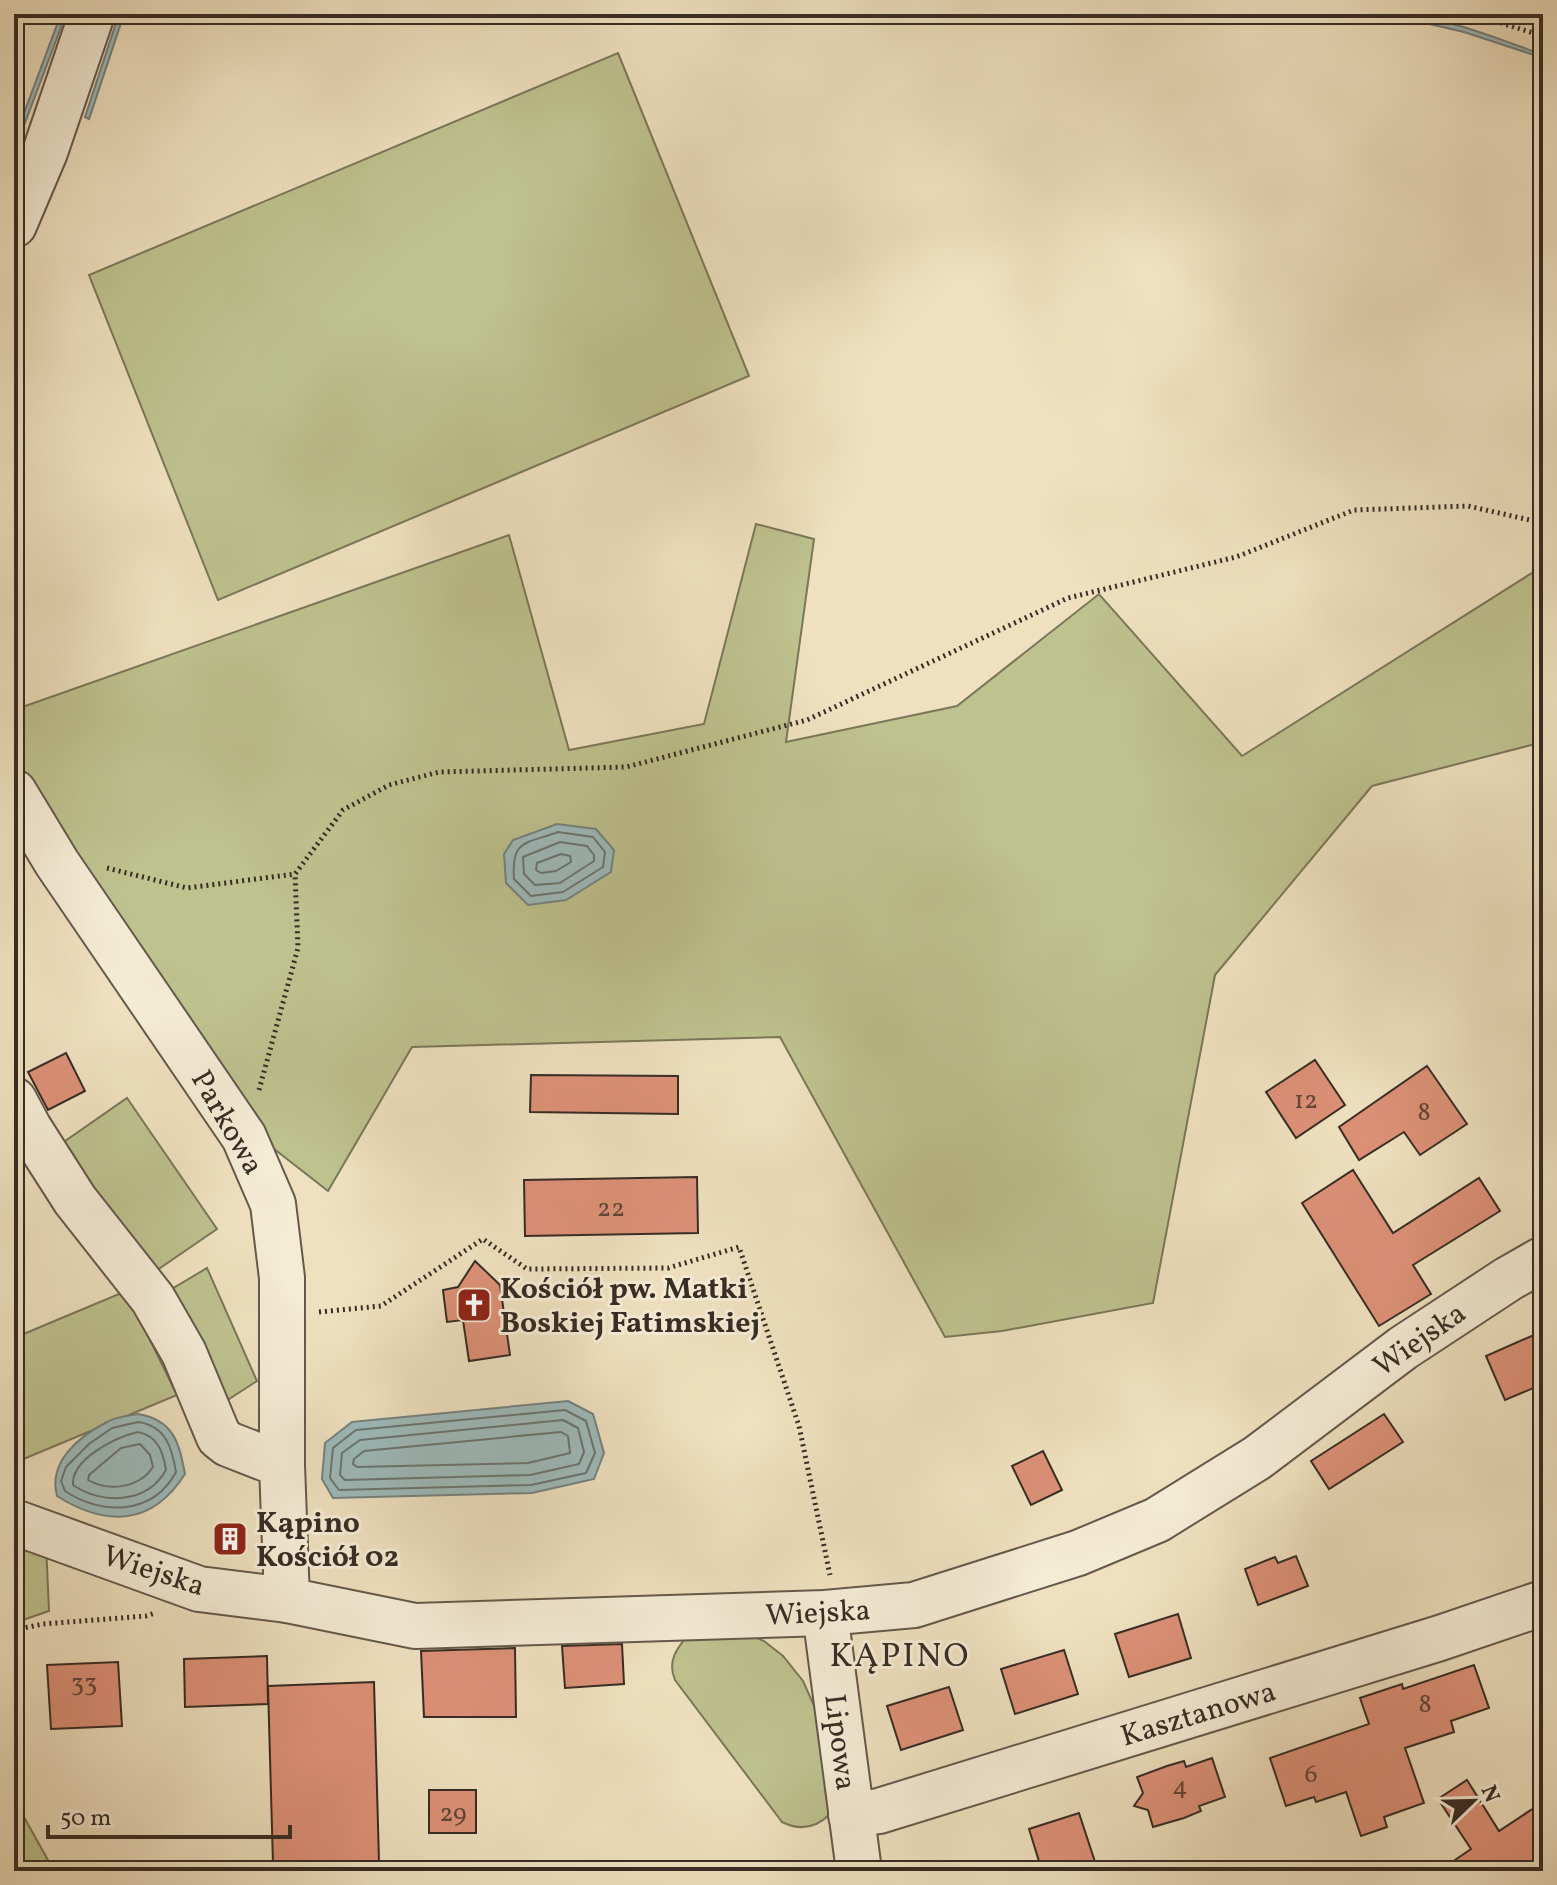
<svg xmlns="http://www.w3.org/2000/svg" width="1557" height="1885" font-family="Vollkorn,serif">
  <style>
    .green { fill: #bec28f; stroke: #7a775a; stroke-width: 2 }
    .water { fill: #9dbbbc; stroke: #74827f; stroke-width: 2 }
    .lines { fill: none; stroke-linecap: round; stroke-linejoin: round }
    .shore { stroke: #6a7470; stroke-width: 2 }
    .building { fill: #dd9178; stroke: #372c24; stroke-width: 2 }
    .minor-casing { stroke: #65594b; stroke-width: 48 }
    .path { stroke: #372c24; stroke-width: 5; stroke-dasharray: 2 4; stroke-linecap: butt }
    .minor { stroke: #f5ecd6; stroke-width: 44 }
    .labels { text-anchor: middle; stroke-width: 6; stroke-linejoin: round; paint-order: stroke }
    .number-label { font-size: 26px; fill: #604539 }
    .street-label { font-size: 30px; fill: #372c24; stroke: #f5ecd6 }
    .poi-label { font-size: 30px; font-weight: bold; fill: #372c24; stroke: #f5ecd6; text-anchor: start }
    .quarter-label { font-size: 34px; letter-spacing: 2px; fill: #372c24; stroke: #f5ecd6 }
  </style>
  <rect width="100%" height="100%" fill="#efe1c0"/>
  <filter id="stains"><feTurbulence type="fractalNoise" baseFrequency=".0025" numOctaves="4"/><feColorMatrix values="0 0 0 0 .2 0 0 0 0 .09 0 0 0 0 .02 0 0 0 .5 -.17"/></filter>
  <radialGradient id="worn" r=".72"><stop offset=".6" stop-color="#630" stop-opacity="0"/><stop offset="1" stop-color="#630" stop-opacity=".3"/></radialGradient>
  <g class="green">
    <polygon points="618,53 749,376 218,600 89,275"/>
    <polygon points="756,524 814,539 786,742 957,706 1099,594 1242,756 1543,566 1543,742 1372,786 1215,975 1153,1303 1002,1331 945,1337 780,1037 412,1047 328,1191 251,1131 65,853 14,758 14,710 509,535 569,750 704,724"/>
    <polygon points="127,1098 217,1229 147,1277 58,1146"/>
    <polygon points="207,1268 257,1381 212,1410 155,1299"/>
    <polygon points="126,1291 177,1395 14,1463 14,1338"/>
    <polygon points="14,1532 46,1543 49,1611 14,1623"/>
    <path d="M692 1630 740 1631 764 1641 783 1656 803 1681 816 1710 830 1814C816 1828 800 1831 782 1822L675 1680C666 1659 679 1646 692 1630Z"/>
    <polygon points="14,1799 54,1871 14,1871"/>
  </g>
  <g class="water">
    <polygon points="61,14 66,14 14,152 14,140"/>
    <polygon points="119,14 124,14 89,119 85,117"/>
    <path d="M1386 14C1439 14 1494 37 1543 55V58L1464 32Z"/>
    <polygon points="557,824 596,829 614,850 611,872 566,900 528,905 506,883 504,854 513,840"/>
    <polygon points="568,1401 593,1414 604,1453 594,1479 532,1493 333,1498 322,1479 325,1443 352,1422"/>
    <path d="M138 1414C174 1420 179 1443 185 1474 152 1526 106 1527 57 1496 48 1462 78 1437 107 1422 115 1417 128 1416 138 1414Z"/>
  </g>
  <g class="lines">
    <g class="shore">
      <path d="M558 832 593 837 605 852 603 867 563 892 531 896 514 879C511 839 526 844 558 832Z"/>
      <polygon points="560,842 587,846 594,855 594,861 560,883 535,885 524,874 523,857"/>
      <polygon points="561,854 570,856 571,862 556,871 541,873 536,870 537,863"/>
      <polygon points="565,1410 586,1421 595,1453 586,1473 531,1485 339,1490 330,1478 333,1448 356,1430"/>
      <polygon points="563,1420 578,1428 584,1452 579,1464 530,1475 345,1480 340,1475 342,1453 360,1440"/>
      <path d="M138 1422C166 1426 172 1448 176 1472 153 1515 102 1516 65 1491L61 1481 66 1467 89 1444 112 1428Z"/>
      <path d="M138 1432C158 1436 163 1452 166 1470 147 1504 102 1505 73 1485 71 1459 116 1437 138 1432Z"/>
      <polygon points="561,1432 568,1436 570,1453 528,1463 357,1467 353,1464 354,1459 364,1451"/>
      <path d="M140 1444 150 1455 153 1467C139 1488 109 1492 88 1480L89 1475 121 1448Z"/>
    </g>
  </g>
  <g class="building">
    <polygon points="66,1053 85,1091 48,1110 28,1072"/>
    <polygon points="1315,1060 1345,1105 1296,1138 1266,1092"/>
    <polygon points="1427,1066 1467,1124 1420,1155 1404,1132 1359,1160 1339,1127"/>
    <polygon points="531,1075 678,1076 678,1114 530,1112"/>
    <polygon points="1353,1170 1393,1233 1479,1178 1500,1211 1413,1265 1431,1294 1379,1326 1302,1203"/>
    <polygon points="697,1177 698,1233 525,1236 524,1180"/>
    <polygon points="475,1261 500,1285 510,1355 469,1361 463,1320 447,1322 443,1290 458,1287"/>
    <polygon points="1543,1331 1543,1384 1505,1400 1486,1356"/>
    <polygon points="1384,1414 1403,1442 1329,1489 1311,1461"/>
    <polygon points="1043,1451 1062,1490 1031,1505 1012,1466"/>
    <polygon points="1296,1556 1308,1586 1258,1605 1245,1569 1275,1557 1278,1563"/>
    <polygon points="1178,1614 1191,1658 1129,1677 1115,1634"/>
    <polygon points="622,1644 624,1684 565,1688 562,1646"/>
    <polygon points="515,1648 516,1717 424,1717 421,1651"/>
    <polygon points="1064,1650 1078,1694 1015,1714 1001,1669"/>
    <polygon points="267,1656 268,1704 185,1707 184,1659"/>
    <polygon points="118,1662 122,1726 51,1729 47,1665"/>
    <polygon points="1474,1665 1489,1708 1451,1721 1454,1732 1405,1748 1424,1803 1384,1817 1387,1827 1361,1836 1346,1792 1316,1802 1314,1797 1286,1806 1270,1758 1369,1724 1360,1698 1402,1684 1403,1689"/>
    <polygon points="374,1682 379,1861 273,1864 268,1686"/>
    <polygon points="949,1687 963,1730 901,1750 887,1706"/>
    <polygon points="1212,1758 1225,1797 1199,1806 1201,1811 1184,1818 1153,1827 1148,1810 1134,1806 1143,1793 1137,1777 1167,1766 1184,1761 1186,1767"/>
    <polygon points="1467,1780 1499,1831 1543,1802 1543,1871 1439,1871 1471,1849 1438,1799"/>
    <rect x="429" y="1790" width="47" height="43"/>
    <polygon points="1079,1813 1098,1871 1042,1871 1029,1829"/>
  </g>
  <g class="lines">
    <defs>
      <g id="minor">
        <polyline points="14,225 45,152 92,14"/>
        <polyline points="14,792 57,863 244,1137 273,1204 282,1278 282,1465 287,1600"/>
        <polyline points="14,1100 29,1128 75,1200 153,1299 184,1353 219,1437 228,1444 282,1465"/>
        <polyline points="14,1522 199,1589 287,1600 415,1626 825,1613 914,1605 1078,1553 1157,1520 1257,1458 1403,1348 1508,1279 1543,1259"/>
        <polyline points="825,1613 859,1871"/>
        <polyline points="851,1815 879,1811 1440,1638 1543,1603"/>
      </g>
    </defs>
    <use href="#minor" class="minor-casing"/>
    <g class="path">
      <polyline points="1472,14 1543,36"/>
      <polyline points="107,868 187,888 295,874"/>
      <polyline points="259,1090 298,948 295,874 343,810 389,785 439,772 626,767 807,720 1068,598 1236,557 1354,510 1468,506 1543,523"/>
      <polyline points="319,1312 381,1306 483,1239 527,1269 668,1268 739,1247 799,1426 830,1575"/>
      <polyline points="14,1630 43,1624 146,1616 155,1613"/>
    </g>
    <use href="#minor" class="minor"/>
  </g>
  <defs>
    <symbol id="church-square" viewBox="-11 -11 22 22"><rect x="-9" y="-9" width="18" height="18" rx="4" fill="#8f2418" stroke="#f5ecd6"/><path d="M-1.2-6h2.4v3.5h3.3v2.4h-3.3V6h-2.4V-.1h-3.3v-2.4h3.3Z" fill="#fff"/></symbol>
    <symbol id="building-square" viewBox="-11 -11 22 22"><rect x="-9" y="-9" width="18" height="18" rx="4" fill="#8f2418" stroke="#f5ecd6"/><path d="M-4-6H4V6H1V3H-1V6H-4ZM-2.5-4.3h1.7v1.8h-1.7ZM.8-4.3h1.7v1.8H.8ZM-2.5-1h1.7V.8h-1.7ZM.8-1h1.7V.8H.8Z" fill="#fff"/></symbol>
  </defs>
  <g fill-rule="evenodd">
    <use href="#church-square" x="454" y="1285" width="40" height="40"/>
    <use href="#building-square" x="210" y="1519" width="40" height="40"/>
  </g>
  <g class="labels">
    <g class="number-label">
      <text x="1306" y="1108">12</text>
      <text x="1424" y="1120">8</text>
      <text x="611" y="1216">22</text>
      <text x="84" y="1691">33</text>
      <text x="1425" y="1712">8</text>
      <text x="1311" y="1782">6</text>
      <text x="1180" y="1794">4</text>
      <text x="453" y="1821">29</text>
    </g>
    <g class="street-label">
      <text transform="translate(228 1122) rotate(60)" y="10">Parkowa</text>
      <text transform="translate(1419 1339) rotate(-35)" y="10">Wiejska</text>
      <text transform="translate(154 1570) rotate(18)" y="10">Wiejska</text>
      <text transform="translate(818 1612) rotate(-3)" y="10">Wiejska</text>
      <text transform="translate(1198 1713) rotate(-17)" y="10">Kasztanowa</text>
      <text transform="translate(841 1742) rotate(83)" y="10">Lipowa</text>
    </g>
    <g class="poi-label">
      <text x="500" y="1298">Kościół pw. Matki<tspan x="500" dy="34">Boskiej Fatimskiej</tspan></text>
      <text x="256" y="1532">Kąpino<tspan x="256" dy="34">Kościół 02</tspan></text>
    </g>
    <g class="quarter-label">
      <text x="900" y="1666">KĄPINO</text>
    </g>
  </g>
  <rect width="1557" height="1885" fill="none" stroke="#efe1c0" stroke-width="48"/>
  <rect x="16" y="16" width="1525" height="1853" fill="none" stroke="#372c24" stroke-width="4"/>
  <rect x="24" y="24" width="1509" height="1837" fill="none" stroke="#372c24" stroke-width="2"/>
  <g transform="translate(1473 1801) rotate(67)" stroke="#f5ecd6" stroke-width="6" paint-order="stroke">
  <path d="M0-6L14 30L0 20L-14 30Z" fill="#372c24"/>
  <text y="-12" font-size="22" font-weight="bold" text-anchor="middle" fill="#372c24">N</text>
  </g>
  <path d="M48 1825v12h242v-12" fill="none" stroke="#372c24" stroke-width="4"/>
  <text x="60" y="1825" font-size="24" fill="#372c24" stroke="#f5ecd6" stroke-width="6" paint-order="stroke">50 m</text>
  <rect width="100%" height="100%" filter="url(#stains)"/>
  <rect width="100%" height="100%" fill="url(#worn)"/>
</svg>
